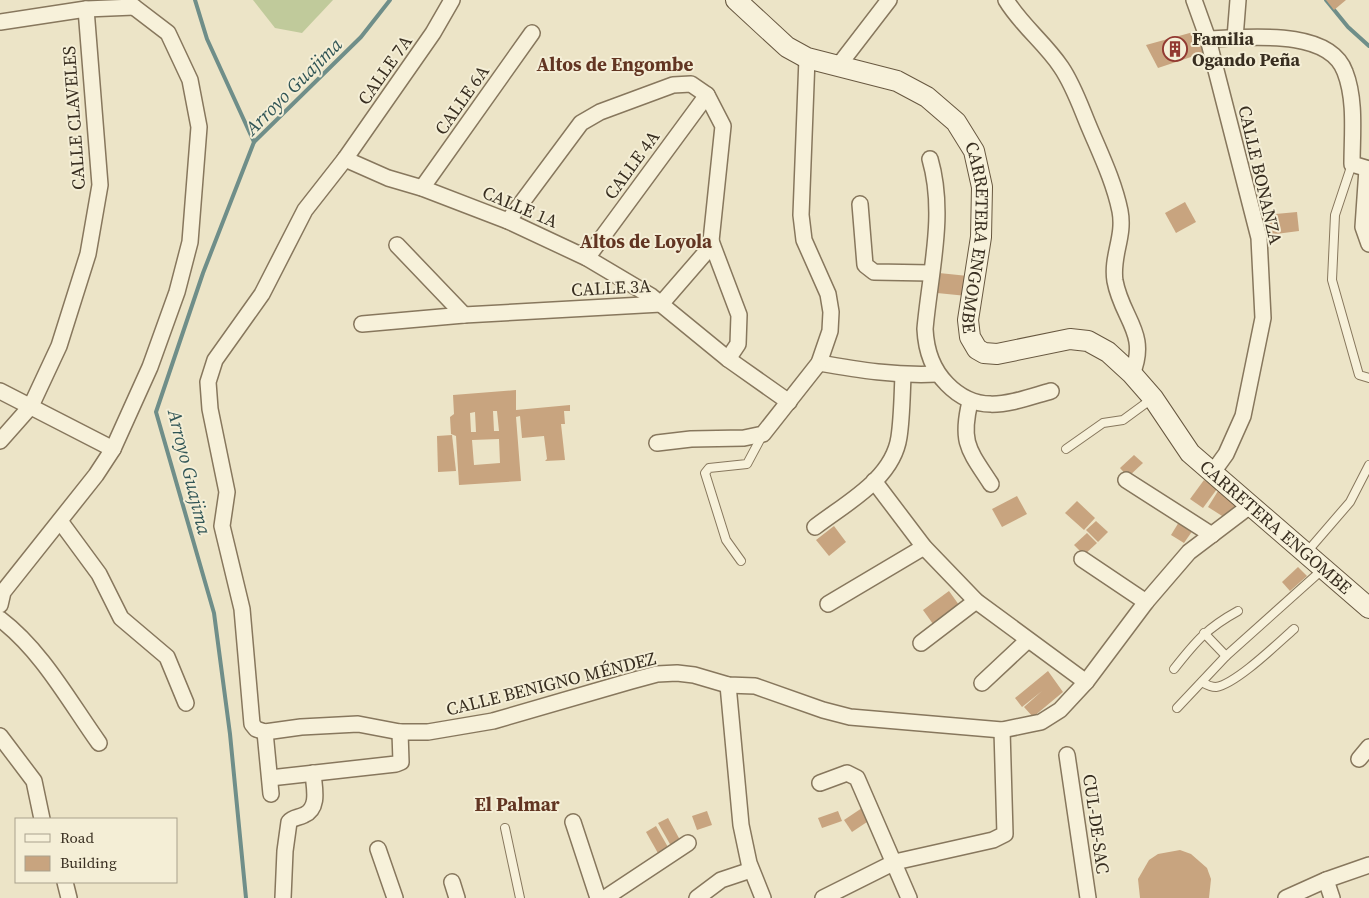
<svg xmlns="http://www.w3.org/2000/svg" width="1369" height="898" font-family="'Source Serif 4',serif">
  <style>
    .green { fill: #c0ca9b }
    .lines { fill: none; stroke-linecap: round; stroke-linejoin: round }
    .stream { stroke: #6f8e89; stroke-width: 4 }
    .building { fill: #c8a47f; fill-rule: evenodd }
    .lane-casing { stroke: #87775d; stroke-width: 10 }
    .street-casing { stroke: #87775d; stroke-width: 18 }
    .secondary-casing { stroke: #685840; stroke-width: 22 }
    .lane { stroke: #f7f1da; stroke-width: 8 }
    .street { stroke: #f7f1da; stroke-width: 15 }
    .secondary { stroke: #f7f1da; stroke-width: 20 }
    .labels { text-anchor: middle; stroke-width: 4; stroke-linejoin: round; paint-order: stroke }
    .poi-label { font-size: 18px; font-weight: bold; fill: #382e20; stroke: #f4eed6; text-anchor: start }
    .street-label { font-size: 18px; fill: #382e20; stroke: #f4eed6 }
    .neighbourhood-label { font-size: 19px; font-weight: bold; fill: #623522; stroke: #f4eed6 }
    .water-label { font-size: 19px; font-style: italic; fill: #305556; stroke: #f4eed6 }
  </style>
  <rect width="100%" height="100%" fill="#ece4c7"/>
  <polygon class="green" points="253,0 333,0 302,33 275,28"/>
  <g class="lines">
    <g class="stream">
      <polyline points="195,0 207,39 254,142"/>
      <polyline points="1326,0 1348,27 1369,46"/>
      <polyline points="246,898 230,734 214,613 156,412 203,273 254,142 361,37 390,0"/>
    </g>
  </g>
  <g class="building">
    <polygon points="1326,0 1346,0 1334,10"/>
    <polygon points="1197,31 1203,53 1158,68 1146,45"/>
    <polygon points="1185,202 1196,222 1176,233 1165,213"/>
    <polygon points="1297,212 1299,231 1269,235 1266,215"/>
    <polygon points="939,273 968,276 967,296 937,293"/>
    <path d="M516 390V410L570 405V411H564L565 424H561L565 460 545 461 547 459 544 436 522 438 520 416 516 417 521 481 459 485 456 436 451 434 450 417 454 414 453 395ZM493 411H497L499 431H494ZM475 412 476 432H471L470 413ZM499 439 500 463 474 465 472 440Z"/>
    <polygon points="452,435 456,471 438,472 437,436"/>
    <polygon points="1134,455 1143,463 1128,477 1120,468"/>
    <polygon points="1204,480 1217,489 1203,508 1190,499"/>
    <polygon points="1218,491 1240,504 1230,521 1208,507"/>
    <polygon points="1017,496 1027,514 1002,527 992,509"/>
    <polygon points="1077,501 1095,518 1084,530 1065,513"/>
    <polygon points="1096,521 1108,532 1098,542 1086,530"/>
    <polygon points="1179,522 1193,530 1184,543 1171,535"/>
    <polygon points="834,526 846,542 829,556 816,540"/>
    <polygon points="1087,533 1097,543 1084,555 1074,545"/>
    <polygon points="1298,567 1307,576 1290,591 1282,582"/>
    <polygon points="949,591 959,605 933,624 923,610"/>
    <polygon points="1048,671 1063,692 1033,717 1024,707 1042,691 1022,707 1015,698"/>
    <polygon points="862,808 870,820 852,832 844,820"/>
    <polygon points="707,811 712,825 697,830 692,816"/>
    <polygon points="838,811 842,821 822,828 818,818"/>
    <polygon points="668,818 680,840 671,846 658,823"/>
    <polygon points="656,826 669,849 659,855 646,832"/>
    <polygon points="1180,850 1191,854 1207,868 1211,879 1209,898 1140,898 1138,879 1149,860 1158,854"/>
  </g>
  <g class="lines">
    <defs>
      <g id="lane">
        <polyline points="1352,164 1335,215 1332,280 1359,375 1369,378"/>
        <polyline points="1066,449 1103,423 1123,420 1153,398"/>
        <polyline points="1306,553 1350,502 1369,465"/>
        <polyline points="741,561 726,540 705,473 709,468 747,464 763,434"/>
        <polyline points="1204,633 1226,656"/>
        <path d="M1174 669C1196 641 1207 628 1238 611"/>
        <path d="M1202 682C1207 685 1210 687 1216 687 1236 684 1278 643 1294 629"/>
        <polyline points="1177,708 1226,656 1322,570"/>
        <polyline points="505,828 520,898"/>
      </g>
      <g id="street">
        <polyline points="452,0 433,33 345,159 305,210 262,294 215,360 208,382 210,409 227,492 222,526 242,609 252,724 256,729 265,732 301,727 358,724 400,732 428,732 493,721 631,681 657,674 677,673 694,675 728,685 755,686 823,710 850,717 1002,730 1031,724 1041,722 1060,710 1086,682 1146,602 1189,552 1251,505"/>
        <path d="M1006 0C1021 25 1045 43 1061 67 1074 86 1081 108 1090 129 1101 155 1114 182 1120 211 1125 237 1111 256 1115 281 1122 319 1149 333 1132 374"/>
        <polyline points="1194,0 1208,39 1259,238 1263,318 1243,416 1226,454 1213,472"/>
        <polyline points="0,22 86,9 134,7"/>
        <polyline points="1235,38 1238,0"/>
        <path d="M1208 39C1245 38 1329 27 1345 72 1356 100 1352 135 1352 164L1369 169"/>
        <polyline points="839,65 889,0"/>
        <polyline points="345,159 388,178 422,188 508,221 587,258 651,296 728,359 789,402"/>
        <path d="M930 159C946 214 930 272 925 329 926 350 932 369 947 384 979 417 1012 402 1051 391"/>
        <polyline points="1367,169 1363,227 1369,244"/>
        <polyline points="422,188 532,33"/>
        <polyline points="860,204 865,265 874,272 931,273"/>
        <polyline points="711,241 739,315 738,344 728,359"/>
        <polyline points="397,245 464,315"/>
        <polyline points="587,258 707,95"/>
        <polyline points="362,324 464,315 661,304 706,252 711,241 723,126 707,95 691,84 673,85 600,112 581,123 508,221"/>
        <path d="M819 363C859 370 896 376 937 374"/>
        <polyline points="0,391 113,449"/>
        <path d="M970 402C960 443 969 450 991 484"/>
        <polyline points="0,441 31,406 59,346 88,254 100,185 86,9"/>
        <polyline points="657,443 691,439 744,438 763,434 819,363 830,331 831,312 828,294 804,240 801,215 807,58"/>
        <polyline points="1126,480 1212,535"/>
        <polyline points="874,481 924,547 976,601 1086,682"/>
        <polyline points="60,521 99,574 121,618 167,657 186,703"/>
        <path d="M815 527C846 503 893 479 899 437 902 417 902 396 903 376"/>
        <polyline points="1082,559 1146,602"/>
        <polyline points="828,604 924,547"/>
        <polyline points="0,605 3,592 96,475 113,449 150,367 177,292 190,242 199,127 190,80 168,33 134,7"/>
        <path d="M0 619C42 651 69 701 99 743"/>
        <polyline points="921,643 976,601"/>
        <polyline points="982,683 1028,640"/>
        <polyline points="728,685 741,825 749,863 763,898"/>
        <polyline points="265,732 271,794"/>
        <polyline points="0,736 34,781 42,819"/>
        <polyline points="1067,755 1088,898"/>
        <polyline points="1359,759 1369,747"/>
        <polyline points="270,778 396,764 401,762 400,732"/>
        <polyline points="820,783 847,773 857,778 909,898"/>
        <polyline points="573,822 598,898"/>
        <polyline points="378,849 395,898"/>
        <polyline points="1326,880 1332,898"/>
        <polyline points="65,882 69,898"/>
        <polyline points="452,882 457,898"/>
        <path d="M283 898 285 851 289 822C293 817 298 818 304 815 320 808 314 787 313 773"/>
        <polyline points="605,898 688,843"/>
        <polyline points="697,898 721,880 751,870"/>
        <polyline points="823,898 895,862 993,840 1005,834 1002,730"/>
        <polyline points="1286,898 1326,880 1369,865"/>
      </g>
      <g id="secondary">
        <path id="s1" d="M736 0 787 47 807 58 897 81 927 97 956 122 974 151 982 187 981 237 968 320 970 337 977 349 984 353 997 354 1070 339 1088 341 1108 352 1132 374 1153 398 1190 453 1369 608"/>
      </g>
    </defs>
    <use href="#lane" class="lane-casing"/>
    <use href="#street" class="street-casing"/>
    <use href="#secondary" class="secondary-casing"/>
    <use href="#lane" class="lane"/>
    <use href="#street" class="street"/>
    <use href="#secondary" class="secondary"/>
  </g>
  <defs>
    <symbol id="building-ring" viewBox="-11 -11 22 22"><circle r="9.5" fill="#f4eed6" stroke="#923931" stroke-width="1.5"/><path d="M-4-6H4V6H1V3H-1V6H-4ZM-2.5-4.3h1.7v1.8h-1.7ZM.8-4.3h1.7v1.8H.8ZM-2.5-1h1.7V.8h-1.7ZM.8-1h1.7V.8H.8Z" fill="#923931"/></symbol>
  </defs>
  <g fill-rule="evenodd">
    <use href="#building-ring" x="1161" y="35" width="28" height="28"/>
  </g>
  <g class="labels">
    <g class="poi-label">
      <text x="1192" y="45">Familia<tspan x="1192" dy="21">Ogando Peña</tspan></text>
    </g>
    <g class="street-label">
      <text transform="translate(385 70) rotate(-55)" y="6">CALLE 7A</text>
      <text transform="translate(462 100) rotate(-55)" y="6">CALLE 6A</text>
      <text transform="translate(74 118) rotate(-94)" y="6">CALLE CLAVELES</text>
      <text transform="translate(632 165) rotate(-54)" y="6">CALLE 4A</text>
      <text transform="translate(1260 175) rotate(77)" y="6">CALLE BONANZA</text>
      <text transform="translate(520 207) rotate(23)" y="6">CALLE 1A</text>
      <text dy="6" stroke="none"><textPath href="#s1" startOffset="379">CARRETERA ENGOMBE</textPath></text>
      <text transform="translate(611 288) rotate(-3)" y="6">CALLE 3A</text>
      <text dy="6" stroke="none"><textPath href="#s1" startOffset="874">CARRETERA ENGOMBE</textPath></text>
      <text transform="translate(551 684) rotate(-14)" y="6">CALLE BENIGNO MÉNDEZ</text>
      <text transform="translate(1096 824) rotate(82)" y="6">CUL-DE-SAC</text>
    </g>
    <g class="neighbourhood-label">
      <text x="615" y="71">Altos de Engombe</text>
      <text x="646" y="248">Altos de Loyola</text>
      <text x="517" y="811">El Palmar</text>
    </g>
    <g class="water-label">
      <text transform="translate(293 86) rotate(-45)" y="7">Arroyo Guajima</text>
      <text transform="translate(190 472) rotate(76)" y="7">Arroyo Guajima</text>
    </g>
  </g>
  <rect x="15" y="818" width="162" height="65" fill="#f4eed6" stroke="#a9a18d"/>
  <rect x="25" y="834" width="25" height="8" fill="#f7f1da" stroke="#a9a18d"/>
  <text x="60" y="843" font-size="15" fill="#382e20">Road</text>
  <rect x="25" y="856" width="25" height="15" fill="#c8a47f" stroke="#a9a18d"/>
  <text x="60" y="868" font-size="15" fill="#382e20">Building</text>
</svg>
